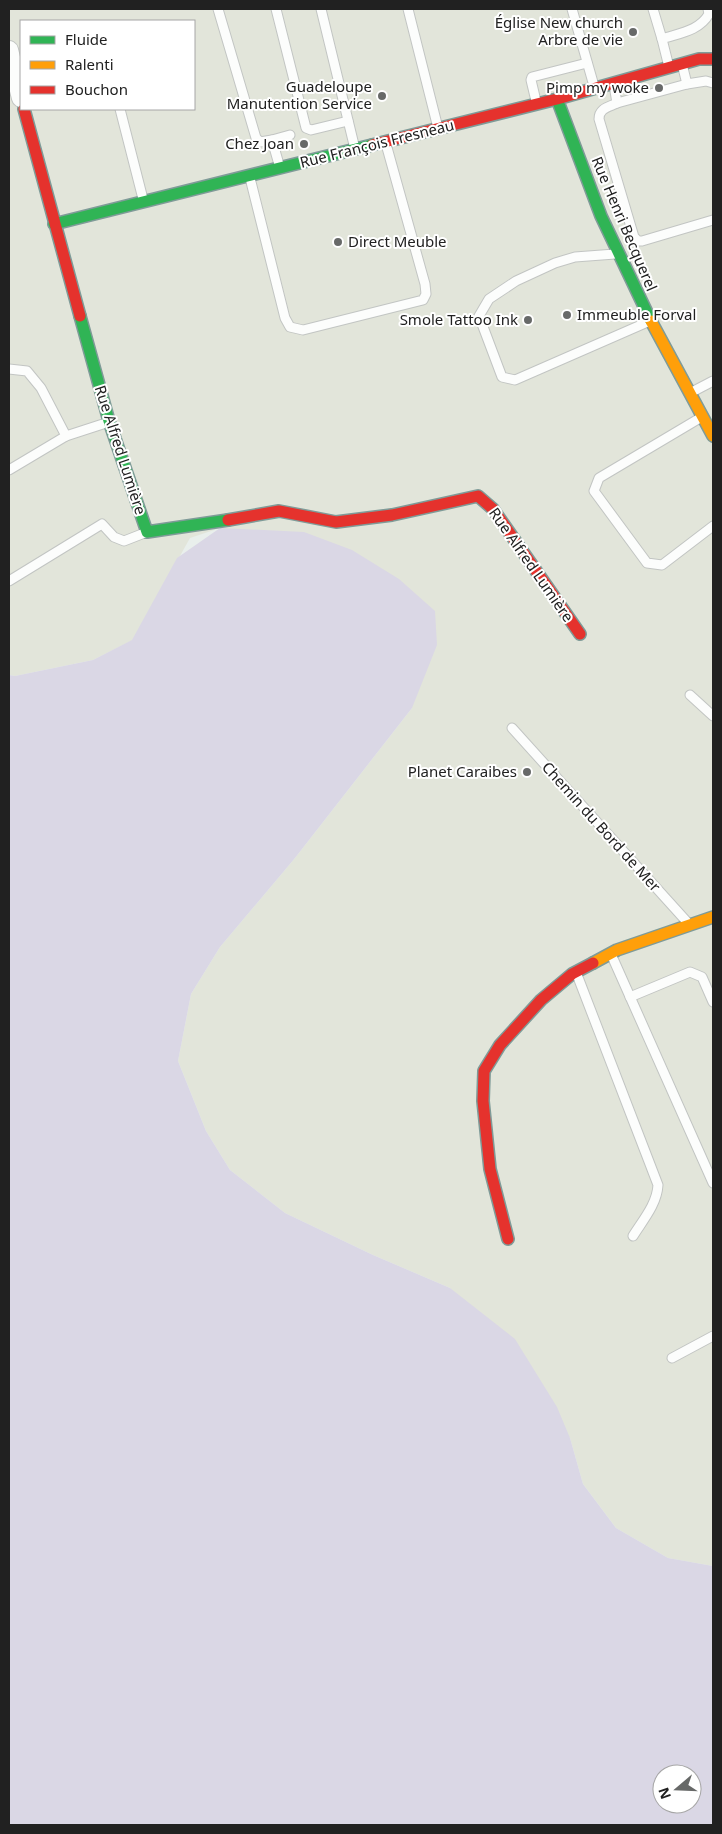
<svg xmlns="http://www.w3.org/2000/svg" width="722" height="1834" font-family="'Noto Sans',sans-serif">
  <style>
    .industrial { fill: #e2e5da; fill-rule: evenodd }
    .wetland { fill: #dad7e5; fill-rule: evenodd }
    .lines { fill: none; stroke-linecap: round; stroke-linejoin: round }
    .lane-casing { stroke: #c2c5c3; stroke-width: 11 }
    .street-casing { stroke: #c2c5c3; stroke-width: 20 }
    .fast-casing { stroke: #7f9b98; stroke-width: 14 }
    .slow-casing { stroke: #7f9b98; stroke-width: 14 }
    .jam-casing { stroke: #7f9b98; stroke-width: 14 }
    .lane { stroke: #fcfdfc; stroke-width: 9 }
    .street { stroke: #fcfdfc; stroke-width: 18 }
    .fast { stroke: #30b455; stroke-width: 11 }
    .slow { stroke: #ff9f0a; stroke-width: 11 }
    .jam { stroke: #e5322d; stroke-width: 11 }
    .poi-dot { fill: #676968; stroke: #fff; stroke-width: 2 }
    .labels { text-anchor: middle; stroke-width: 4; stroke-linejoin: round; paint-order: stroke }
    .poi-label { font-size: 15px; fill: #212121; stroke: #fff; text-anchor: end }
    .street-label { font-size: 15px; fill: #212121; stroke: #fff }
  </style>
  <rect width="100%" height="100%" fill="#e9efec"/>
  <path class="industrial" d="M9 9H713V1566L668 1558 616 1528 583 1484 570 1438 450 1288 373 1255 285 1213 230 1170 206 1131 178 1061 191 994 220 947 295 858 412 708 220 528 190 538 133 640 93 660 15 676 9 675ZM21 21H194V109H21Z"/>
  <path class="wetland" d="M220 528 304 532 352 550 399 579 435 611 437 645 412 708 295 858 220 947 191 994 178 1061 206 1131 230 1170 285 1213 373 1255 450 1288 515 1339 557 1407 570 1438 583 1484 616 1528 668 1558 713 1566V1825H9V675L15 676 93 660 132 640 177 558ZM662 1774H692V1804H662Z"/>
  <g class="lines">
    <defs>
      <g id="lane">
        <polyline points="218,9 256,138 260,142 272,140 280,168"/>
        <polyline points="276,9 306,128 311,130 348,121"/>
        <polyline points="321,9 355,149"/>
        <polyline points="408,9 438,128"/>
        <polyline points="572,9 594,86"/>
        <polyline points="653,9 662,39"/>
        <polyline points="682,64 687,84 706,81 713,83"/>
        <path d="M669 67 662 39C680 33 699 31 709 14L708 9"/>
        <path d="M614 85 617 103C609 107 599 108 599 119L634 237 638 241H642L713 220"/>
        <polyline points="536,101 531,80 532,77 587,63"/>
        <polyline points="617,103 687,84"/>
        <polyline points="120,109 143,199"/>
        <polyline points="272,140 290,135"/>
        <polyline points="250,178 285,318 290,327 303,330 423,300 426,294 425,284 386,144"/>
        <polyline points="615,254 575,257 555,263 516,281 489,299 479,316 502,377 515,380 650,321"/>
        <polyline points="9,369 27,371 41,388 66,436"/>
        <polyline points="690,393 713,381"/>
        <polyline points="700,418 599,478 594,491 647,563 662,565 713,526"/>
        <polyline points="9,470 66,436 109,422"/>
        <polyline points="9,581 102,524 114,537 124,541 147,532"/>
        <polyline points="690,695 713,716"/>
        <polyline points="512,728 688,923"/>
        <polyline points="611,954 713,1183"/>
        <path d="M576 972 658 1185C657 1204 643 1220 633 1236"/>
        <polyline points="630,997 690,972 702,977 713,1002"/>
        <polyline points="672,1358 713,1336"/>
      </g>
      <polyline id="street" points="9,50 21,98"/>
      <g id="fast">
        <polyline points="557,99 601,216 651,321"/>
        <polyline points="54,224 372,145"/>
        <polyline points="80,316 109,421 147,532 228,520"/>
      </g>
      <g id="slow">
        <polyline points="651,321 713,436"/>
        <polyline points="593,963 617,950 713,917"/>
      </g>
      <g id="jam">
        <polyline points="24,109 80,316"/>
        <polyline points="372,145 557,99 699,59 713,59"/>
        <polyline points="228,520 279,511 336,522 392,515 478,496 493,509 580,634"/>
        <polyline points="508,1239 490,1169 483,1101 484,1071 500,1045 541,1000 572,974 593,963"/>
      </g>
    </defs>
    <use href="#lane" class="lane-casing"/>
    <use href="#street" class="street-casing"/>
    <use href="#fast" class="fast-casing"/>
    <use href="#slow" class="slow-casing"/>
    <use href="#jam" class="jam-casing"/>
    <use href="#lane" class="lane"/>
    <use href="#street" class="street"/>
    <use href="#fast" class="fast"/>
    <use href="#slow" class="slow"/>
    <use href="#jam" class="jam"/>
  </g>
  <g class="poi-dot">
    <circle cx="633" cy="32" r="5"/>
    <circle cx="659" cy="88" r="5"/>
    <circle cx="382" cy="96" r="5"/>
    <circle cx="304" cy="144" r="5"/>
    <circle cx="338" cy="242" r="5"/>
    <circle cx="567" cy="315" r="5"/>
    <circle cx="528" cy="320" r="5"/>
    <circle cx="527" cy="772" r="5"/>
  </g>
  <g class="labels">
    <g class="poi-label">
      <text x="623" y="28">Église New church<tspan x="623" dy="17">Arbre de vie</tspan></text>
      <text x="372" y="92">Guadeloupe<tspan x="372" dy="17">Manutention Service</tspan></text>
      <text x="649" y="93">Pimp my woke</text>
      <text x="294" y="149">Chez Joan</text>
      <text x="348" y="247" text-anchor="start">Direct Meuble</text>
      <text x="577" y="320" text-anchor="start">Immeuble Forval</text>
      <text x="518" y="325">Smole Tattoo Ink</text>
      <text x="517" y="777">Planet Caraibes</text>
    </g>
    <g class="street-label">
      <text transform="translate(377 144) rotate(-14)" y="5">Rue François Fresneau</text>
      <text transform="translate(624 224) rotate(67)" y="5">Rue Henri Becquerel</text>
      <text transform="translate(120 450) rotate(72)" y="5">Rue Alfred Lumière</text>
      <text transform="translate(531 565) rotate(55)" y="5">Rue Alfred Lumière</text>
      <text transform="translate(601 827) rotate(48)" y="5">Chemin du Bord de Mer</text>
    </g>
  </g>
  <rect width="722" height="1834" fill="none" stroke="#212121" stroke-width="20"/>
  <rect x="20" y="20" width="175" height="90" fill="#ffffff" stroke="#a6a6a6"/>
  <rect x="30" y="36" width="25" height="8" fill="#30b455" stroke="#a6a6a6"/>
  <text x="65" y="45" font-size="15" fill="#212121">Fluide</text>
  <rect x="30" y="61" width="25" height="8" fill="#ff9f0a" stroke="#a6a6a6"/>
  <text x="65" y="70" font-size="15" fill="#212121">Ralenti</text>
  <rect x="30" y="86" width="25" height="8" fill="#e5322d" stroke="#a6a6a6"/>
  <text x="65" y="95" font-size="15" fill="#212121">Bouchon</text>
  <g transform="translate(677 1789) rotate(251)"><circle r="24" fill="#ffffff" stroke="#a6a6a6"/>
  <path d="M0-4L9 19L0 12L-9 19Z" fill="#676968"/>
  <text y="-8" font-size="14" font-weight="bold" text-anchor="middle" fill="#212121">N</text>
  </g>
</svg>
